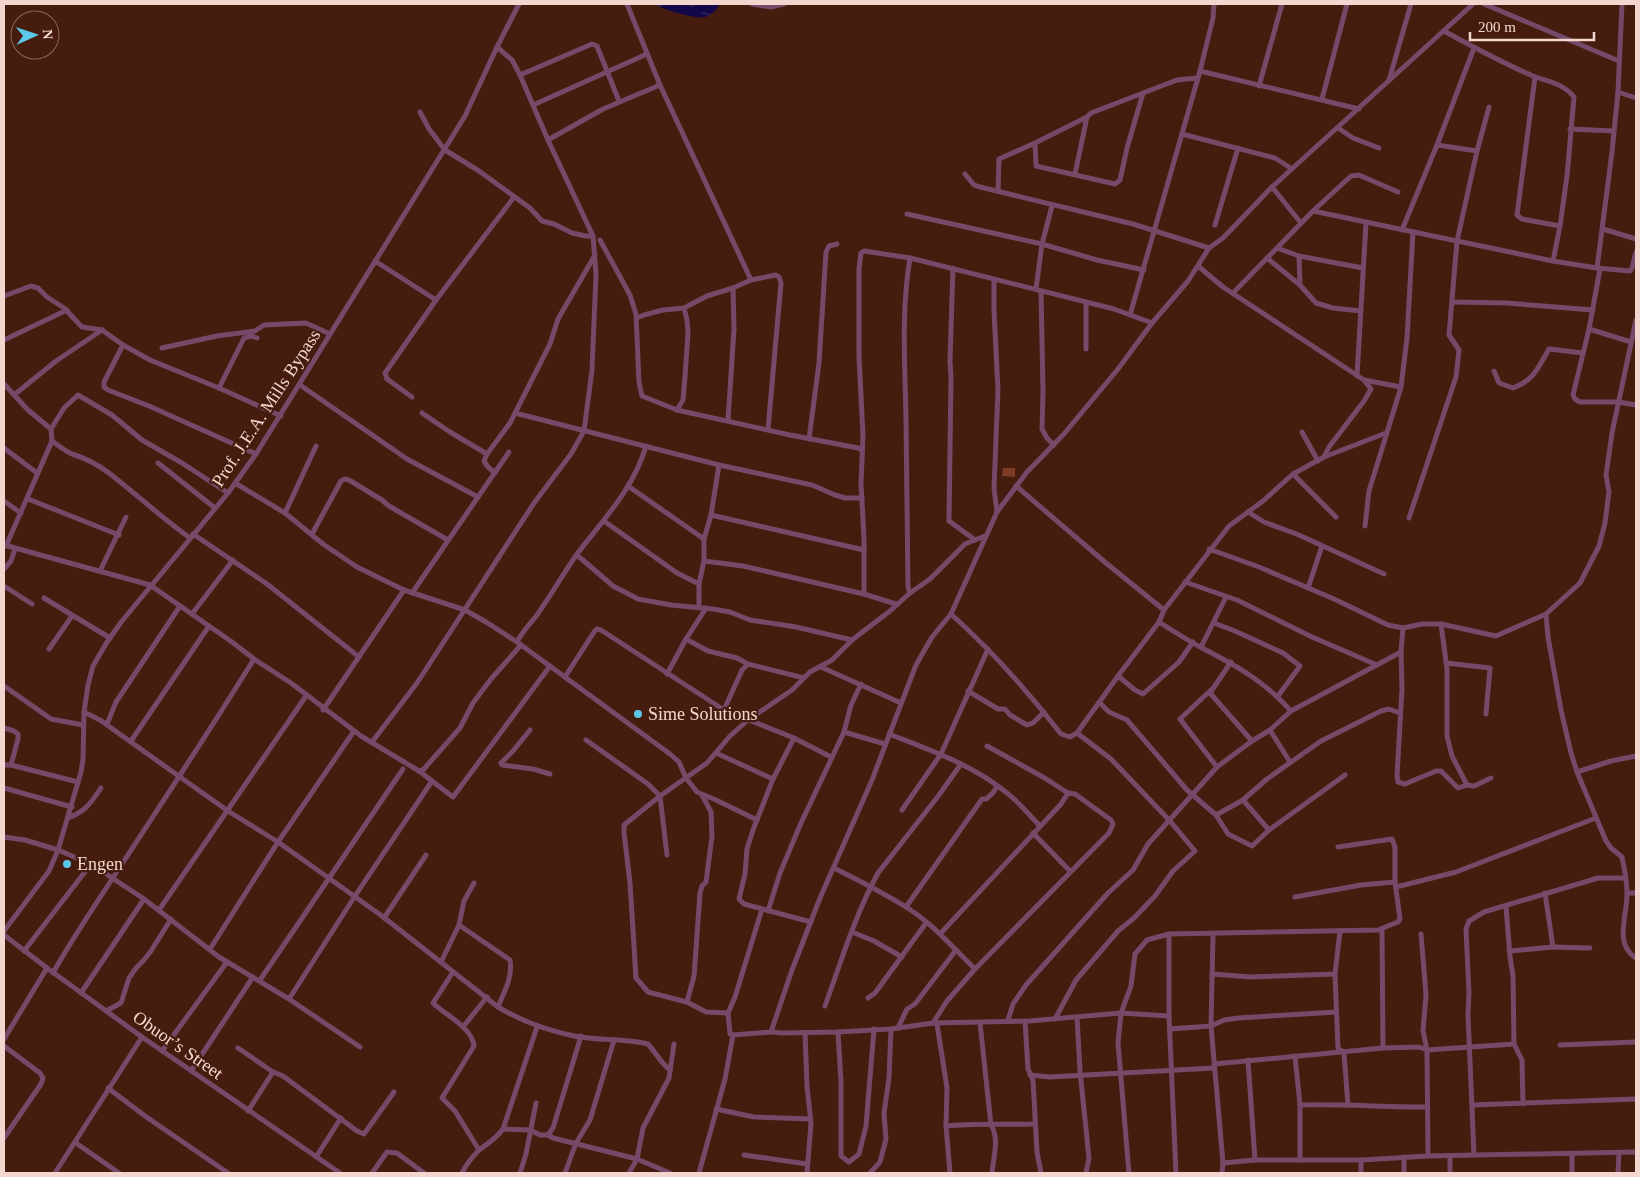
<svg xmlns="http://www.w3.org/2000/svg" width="1640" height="1177" font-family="'Times New Roman',serif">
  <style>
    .pitch { fill: #7f3c25 }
    .water { fill: url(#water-ripples) }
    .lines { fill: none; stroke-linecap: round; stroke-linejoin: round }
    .minor { stroke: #774968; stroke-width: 5 }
    .poi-dot { fill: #5bc8e7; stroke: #451c0e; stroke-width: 2 }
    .labels { text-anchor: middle; stroke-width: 4.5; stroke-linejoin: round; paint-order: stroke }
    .street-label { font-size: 18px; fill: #f3d7ce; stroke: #451c0e }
    .poi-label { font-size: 18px; fill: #f3d7ce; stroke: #451c0e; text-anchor: start }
  </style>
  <defs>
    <pattern id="water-ripples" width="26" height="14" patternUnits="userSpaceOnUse" patternTransform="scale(1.25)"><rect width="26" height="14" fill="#130747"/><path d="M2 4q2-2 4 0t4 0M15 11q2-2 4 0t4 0" fill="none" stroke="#362a60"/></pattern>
  </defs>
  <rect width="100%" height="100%" fill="#451c0e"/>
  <polygon class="pitch" points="1003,468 1015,468 1015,477 1002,476"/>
  <path class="water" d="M655 4H720C717 10 712 15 705 17 695 19 663 10 655 4Z"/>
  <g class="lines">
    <g class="minor">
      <polyline points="627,4 660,85 751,280"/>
      <polyline points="752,4 771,7 784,4"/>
      <polyline points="1484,4 1619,61"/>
      <path d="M1444 31C1473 47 1503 63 1533 76 1548 82 1563 83 1574 97L1567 176 1560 226 1553 261"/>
      <polyline points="1200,71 1359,109"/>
      <polyline points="520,75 592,44 597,46 619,101"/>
      <polyline points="1535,77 1517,215 1522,219 1560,226"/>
      <polyline points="1389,80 1411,4"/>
      <polyline points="1259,86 1282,4"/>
      <polyline points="1618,92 1636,98"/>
      <polyline points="1322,99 1347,4"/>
      <polyline points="533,105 647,54"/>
      <polyline points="420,112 429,129 445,150 479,171 530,208 542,221 554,224 572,233 586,236 593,236"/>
      <polyline points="1338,128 1353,138 1379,148"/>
      <polyline points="1570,129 1614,131"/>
      <polyline points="1182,134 1275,158 1292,169"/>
      <polyline points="548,140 603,109 660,85"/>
      <polyline points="1035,143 1036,166 1115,184 1120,180 1127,148 1143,93 1177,80 1197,78"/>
      <polyline points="1437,145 1477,151"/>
      <polyline points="965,174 974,185 980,187 1133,224 1209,248"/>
      <polyline points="1075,174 1087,117 1091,113 1143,93"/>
      <polyline points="1272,187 1301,223"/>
      <polyline points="998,191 999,159 1035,143 1087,117"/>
      <polyline points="1313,211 1553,261 1597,268 1630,271 1632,268 1636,252"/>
      <polyline points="907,214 1042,244 1097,260 1144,270"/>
      <polyline points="1215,225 1238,148"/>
      <polyline points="1603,229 1636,239"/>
      <polyline points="1402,230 1437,145 1474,48"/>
      <polyline points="600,240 630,295 636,314 639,382 642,396 677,410 790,435 858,448 862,450"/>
      <polyline points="1277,248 1299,256 1363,268"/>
      <polyline points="1299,256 1300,285"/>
      <path d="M910 258C901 311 905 365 906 419 907 475 907 531 908 587L910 593"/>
      <polyline points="1267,258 1300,285 1316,303 1333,308 1361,311"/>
      <polyline points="375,261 436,300"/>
      <polyline points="953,268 950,360 951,378 949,521 975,540"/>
      <polyline points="1597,268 1612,152 1618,92 1622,4"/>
      <polyline points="1600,269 1589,329 1573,395 1575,399 1580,402 1618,402 1636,405"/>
      <polyline points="994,280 994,311 998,390 994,488 997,512"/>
      <polyline points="1036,289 1042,244 1052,206"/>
      <polyline points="1041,291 1043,392 1042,429 1047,438 1054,445"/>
      <polyline points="1233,293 1313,211 1351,176 1359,175 1398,192"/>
      <polyline points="4,296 31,286 38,288 47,297 64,308 82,327 102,330 123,345 150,360 219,388 281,416"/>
      <polyline points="1453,302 1507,303 1593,310"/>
      <polyline points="1130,315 1200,71 1213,18 1214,4"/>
      <polyline points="637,318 644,315 663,310 684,308 707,296 733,288 751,280 776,275 779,277 781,283 768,429"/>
      <polyline points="1589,329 1631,342"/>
      <polyline points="4,340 67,310"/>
      <polyline points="123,345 104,382 104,387 108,390 149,406 256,454"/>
      <polyline points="162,348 217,336 255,331 264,325 306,323 330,334"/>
      <polyline points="1086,349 1086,303"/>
      <path d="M1494 371 1499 383 1513 388C1534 380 1538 368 1549 349L1583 353"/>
      <polyline points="1357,376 1366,223"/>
      <polyline points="1364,380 1401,387"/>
      <polyline points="4,384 28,410 51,429"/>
      <polyline points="300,385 407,459 478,497"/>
      <polyline points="219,388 244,338 251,336 257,338"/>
      <polyline points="14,395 56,361 102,330"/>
      <polyline points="412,397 387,379 385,373 436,300 514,197"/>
      <polyline points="677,410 683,400 685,377 688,333 687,320 684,308"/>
      <polyline points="422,413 450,432 487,454"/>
      <polyline points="515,413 719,465 812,485 835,495 845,498 862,498"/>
      <polyline points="728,420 734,329 733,288"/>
      <polyline points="1302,432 1318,461"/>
      <polyline points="809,439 819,363 826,252 829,246 837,244"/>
      <path d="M52 441C58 445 65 451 72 454 85 458 97 464 109 473 136 494 162 518 190 538"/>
      <polyline points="4,448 37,473"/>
      <polyline points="1324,457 1386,433"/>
      <polyline points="158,463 215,508"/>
      <polyline points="495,473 488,467 484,461 487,454 510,423 550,344 558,319 595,255"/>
      <polyline points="1293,474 1336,517"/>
      <polyline points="235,483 285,513 323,544 357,567 404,590 465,610 486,622 517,642 670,754 679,762 686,778 697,792 716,800 757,820"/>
      <polyline points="628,486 704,539"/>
      <polyline points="1016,486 1106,563 1164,610"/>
      <polyline points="28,499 119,535"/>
      <polyline points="4,501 21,513"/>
      <polyline points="1248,512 1264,522 1299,535 1384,574"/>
      <polyline points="285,513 316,446"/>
      <polyline points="711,515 864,550"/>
      <polyline points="1409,518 1456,377 1459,350 1449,335 1457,241 1477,151 1489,107"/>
      <polyline points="604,521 677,573 699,584"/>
      <polyline points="1365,526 1369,491 1401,387 1407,338 1413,232"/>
      <polyline points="193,534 267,584 359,657"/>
      <polyline points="312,534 341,481 345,479 349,480 382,500 389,506 448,540"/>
      <polyline points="4,545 150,585 232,642 254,659 291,683 361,736 419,771 453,797 550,666"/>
      <polyline points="6,546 52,441 51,429 64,408 78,395 112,415 142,440 182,463 228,493"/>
      <polyline points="1209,549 1259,567 1334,599 1388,625 1403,628 1422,624 1441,624 1496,636 1546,614 1580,583 1599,546 1605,523 1609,492 1606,475 1612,433 1636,320"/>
      <polyline points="577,555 613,586 638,599 671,605 713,609 730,612 750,620 796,627 852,640"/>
      <polyline points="704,561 743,566 864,594 896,604"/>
      <polyline points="4,569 11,561 15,549"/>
      <polyline points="100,571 126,517"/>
      <polyline points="1185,582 1237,600 1312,637 1377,665"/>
      <polyline points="4,586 32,604"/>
      <polyline points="1308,588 1322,546"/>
      <polyline points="412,593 509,452"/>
      <polyline points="864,594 864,538 861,484 863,435 859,357 859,269 861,253 864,251 910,258 1114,309 1152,323"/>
      <polyline points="44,598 110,638"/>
      <polyline points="699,608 699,584 704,561 704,539 711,515 719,465"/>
      <polyline points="192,614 233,560"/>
      <path d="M951 614C993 652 1027 690 1061 734L1070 737 1077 733 1118 676 1159 622 1164 610 1229 526 1263 501 1293 474 1324 457 1329 447 1364 401 1371 389 1364 380 1223 287 1198 266"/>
      <path d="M1546 614 1548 637 1561 710 1571 753 1577 772 1606 841 1611 848 1622 857C1624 868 1627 880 1627 892 1628 914 1613 944 1636 958"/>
      <path d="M1159 622C1173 631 1187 640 1202 648 1237 666 1264 681 1291 711"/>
      <polyline points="1214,623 1235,631 1283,653 1300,666 1278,696"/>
      <polyline points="1441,624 1447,669 1447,736 1452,756 1467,785 1474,786 1491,778"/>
      <polyline points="1403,628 1401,652 1402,689 1397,776 1398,782 1405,784 1436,771 1441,771 1458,788 1467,785"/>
      <polyline points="686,639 708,651 737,658 748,664"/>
      <path d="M517 642C522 632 530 624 537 615 551 595 563 574 577 554 603 520 634 488 646 446"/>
      <polyline points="1201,647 1226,597"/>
      <polyline points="49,649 72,616"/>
      <polyline points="1231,662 1210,693 1252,741"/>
      <polyline points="1446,663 1490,668 1486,714"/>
      <polyline points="821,667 901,703"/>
      <polyline points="667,674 686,639 706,608"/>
      <polyline points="1118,676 1135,690 1143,694 1179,662 1193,642"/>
      <polyline points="565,677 594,632 597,629 601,630 724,710"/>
      <polyline points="804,678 748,664 742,670 724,710 794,738 831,757"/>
      <polyline points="4,686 51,719 83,725"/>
      <polyline points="1211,690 1180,719 1217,767"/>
      <polyline points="968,691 998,709 1005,709 1010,715 1027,725 1033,723 1044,712"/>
      <polyline points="1099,702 1109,712 1127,720 1187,790 1216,815 1228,834 1252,846 1269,830 1345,775"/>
      <polyline points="323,710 404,590"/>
      <path d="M84 712 100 720 180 777 228 811 278 842 382 916 498 1007C523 1022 545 1030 574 1036 598 1041 624 1038 648 1044 656 1053 660 1062 670 1070"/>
      <polyline points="107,724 116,702 180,606"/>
      <polyline points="4,728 14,731 18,734 18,739 11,765"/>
      <polyline points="530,730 513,751 501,763 502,765 533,769 550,774"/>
      <polyline points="1270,730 1290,762"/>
      <polyline points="844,732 885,744"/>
      <path d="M889 734C930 750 973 765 1007 793 1019 802 1029 815 1040 826"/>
      <polyline points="794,738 773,779 753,830 747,849 745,874 739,899 744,904 811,922"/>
      <polyline points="586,740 648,784 660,796 667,855"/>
      <polyline points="131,741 209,626"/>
      <polyline points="372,742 417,683 534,503 571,454 584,431 592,370 596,274 593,236 548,140 520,75 512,60 497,47"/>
      <polyline points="987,746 1043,777 1068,793"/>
      <polyline points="716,753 773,779"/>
      <polyline points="4,765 11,765 78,782"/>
      <polyline points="419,771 423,770 460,728 473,703 491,679 521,645"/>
      <polyline points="1577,772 1611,761 1636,756"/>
      <polyline points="4,788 72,807"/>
      <polyline points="1243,800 1269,830"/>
      <polyline points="902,810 941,754 988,649"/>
      <polyline points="1216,815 1243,800 1267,779 1321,741 1381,711 1389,709 1400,713"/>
      <path d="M68 818C86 811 90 804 101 788"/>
      <polyline points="1033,833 1070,871"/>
      <polyline points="4,837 25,840 58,850 91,864 144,899 219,957 289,999 360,1047"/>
      <path d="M834 868C858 880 882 892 906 907 932 923 953 948 975 969L947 1001 933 1023"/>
      <polyline points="1396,887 1456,872 1596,818"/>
      <polyline points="1545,893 1553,947"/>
      <polyline points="1627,893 1636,893"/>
      <polyline points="1295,897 1361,885 1395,882"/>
      <polyline points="1506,906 1510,957 1513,976 1514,1044 1522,1060 1523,1104"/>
      <polyline points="906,907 982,799 986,799 993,793 997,786"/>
      <polyline points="159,910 306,696"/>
      <polyline points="768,911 780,873 801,823 844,732 851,705 861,684"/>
      <polyline points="384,918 426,855"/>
      <path d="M459 925 510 960C513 977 504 992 498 1007"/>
      <polyline points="1382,929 1383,1048"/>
      <polyline points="4,931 49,871 58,850 81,772 83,759 84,712 88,685 93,666 107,642 122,621 228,493 256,454 465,116 497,47 519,4"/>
      <polyline points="1340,931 1335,974 1338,1048 1344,1053 1348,1105"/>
      <polyline points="852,932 874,941 902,957"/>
      <polyline points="940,934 1061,804 1068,793 1075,794 1111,820 1113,824 1109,833 975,969"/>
      <polyline points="1169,934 1169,1016 1176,1173"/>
      <polyline points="1421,934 1426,995 1423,1031 1427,1050 1428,1156"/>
      <polyline points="4,935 47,968 142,1037 340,1173"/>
      <polyline points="1213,935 1211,1026 1223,1163 1222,1173"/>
      <polyline points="210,949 278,842 354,731"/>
      <polyline points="24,951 91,864"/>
      <polyline points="1509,951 1553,947 1590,948"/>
      <polyline points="441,962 459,925 464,901 474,883"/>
      <path d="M453 972 433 1003C445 1015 472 1027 474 1046L442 1098 455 1111 479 1150"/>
      <path d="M53 973C73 937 96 904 118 870 164 800 210 730 254 659"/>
      <polyline points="1212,974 1251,977 1335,974"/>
      <polyline points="260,980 403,769"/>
      <polyline points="81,993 144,899"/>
      <polyline points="868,998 875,993 926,923"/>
      <polyline points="289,999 355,896 432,781"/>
      <polyline points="687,1002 694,976 700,893 702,886 706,882 712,836 711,812 702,795"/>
      <path d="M825 1006C841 962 855 915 878 873L939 795 961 764"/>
      <polyline points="106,1011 121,1003 129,978 136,968 144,960 151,951 171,919"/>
      <polyline points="728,1013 706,1012 687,1002 648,992 636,978 630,883 624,833 624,825 660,796 707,763 730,736 748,720 792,690 810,672 832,660 852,640 890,611 910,593 930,579 965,544 985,536"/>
      <polyline points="1077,1017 1080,1071 1089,1158 1086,1173"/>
      <polyline points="1055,1019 1076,980 1118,931 1134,918 1155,896 1173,871 1195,851 1170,821 1111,759 1077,733"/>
      <polyline points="1008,1020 1013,1004 1026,985 1108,893 1133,870 1148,844 1217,767 1252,741 1270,730 1291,711 1401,652"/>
      <polyline points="1025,1021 1028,1069 1033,1080 1037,1152 1041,1173"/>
      <path d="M980 1023 991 1125C1000 1139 993 1158 992 1173"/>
      <polyline points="937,1024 947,1088 946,1126 950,1173"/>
      <polyline points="463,1027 487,997"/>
      <polyline points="898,1028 907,1009 915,1004 956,950"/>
      <polyline points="1170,1029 1211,1026 1224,1020 1238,1018 1336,1012"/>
      <polyline points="771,1032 782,1033 838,1032 891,1029 933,1023 1029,1021 1121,1013 1169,1016"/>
      <polyline points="838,1032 841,1081 841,1156 849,1162 859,1154 866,1126 874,1029"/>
      <polyline points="805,1033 807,1086 811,1123 807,1173"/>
      <polyline points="733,1035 730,1034 728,1013 735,997 762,909"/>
      <polyline points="4,1039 47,968"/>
      <polyline points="1560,1045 1636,1042"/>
      <polyline points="4,1046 40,1073 43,1078 41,1084 4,1138"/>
      <polyline points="238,1048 273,1072 283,1076 357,1131 364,1134 394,1092"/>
      <polyline points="162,1051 227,962"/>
      <polyline points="1295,1056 1300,1105 1300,1160"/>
      <polyline points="1248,1060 1255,1160"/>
      <polyline points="1214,1064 1383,1048 1419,1047 1427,1050 1514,1044"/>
      <polyline points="191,1071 253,977"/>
      <polyline points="1030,1075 1050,1077 1214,1068"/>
      <polyline points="108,1088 145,1116 228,1173"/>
      <path d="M1300 1105C1342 1104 1385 1107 1427 1107"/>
      <polyline points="1473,1105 1636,1099"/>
      <polyline points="716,1109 754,1117 810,1119"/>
      <polyline points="248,1111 273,1072"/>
      <path d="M946 1126C975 1123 1005 1125 1034 1124"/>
      <polyline points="503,1129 530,1130 540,1135 548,1135 553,1128 581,1036"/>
      <polyline points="548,1135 553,1138 637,1159 670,1173"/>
      <polyline points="76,1143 119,1173"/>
      <polyline points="1572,1154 1572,1173"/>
      <polyline points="744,1155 807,1164"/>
      <polyline points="1474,1155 1468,1015 1469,993 1466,929 1469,921 1484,912 1598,878 1625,878"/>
      <polyline points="1450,1156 1450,1173"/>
      <polyline points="316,1157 341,1118"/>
      <polyline points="1404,1157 1404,1173"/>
      <polyline points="1361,1160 1361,1173"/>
      <polyline points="1223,1163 1255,1160 1361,1160 1428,1156 1636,1152"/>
      <polyline points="55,1173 142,1037"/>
      <polyline points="372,1173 387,1152 397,1153 424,1173"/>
      <path d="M462 1173C466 1165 472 1157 479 1150 488 1143 496 1139 503 1129L537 1027"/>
      <polyline points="520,1173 526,1154 536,1103"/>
      <polyline points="565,1173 576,1143 590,1120 614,1040"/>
      <polyline points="629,1173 637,1159 643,1128 669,1078 674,1044"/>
      <polyline points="699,1173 725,1079 733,1035 771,1032 792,970 820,898 872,780 916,665 932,637 951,614 997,512 1027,472 1063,435 1118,369 1152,323 1188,281 1209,248 1223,238 1272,187 1473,4"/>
      <polyline points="870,1173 880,1162 886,1139 884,1113 889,1078 891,1029"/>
      <polyline points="1129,1173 1118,1043 1121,1013 1131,986 1135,954 1147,940 1169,934 1378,930 1398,922 1400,919 1395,882 1395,847 1392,839 1338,847"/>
      <polyline points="1618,1173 1619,1153"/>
    </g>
  </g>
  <g class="poi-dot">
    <circle cx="638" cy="714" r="5"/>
    <circle cx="67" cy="864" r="5"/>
  </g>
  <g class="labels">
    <g class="street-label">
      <text transform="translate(266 408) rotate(-57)" y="6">Prof. J.E.A. Mills Bypass</text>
      <text transform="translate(178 1045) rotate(35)" y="6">Obuor’s Street</text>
    </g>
    <g class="poi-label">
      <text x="648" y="720">Sime Solutions</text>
      <text x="77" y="870">Engen</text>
    </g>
  </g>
  <rect width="1640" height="1177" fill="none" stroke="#f3d7ce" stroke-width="10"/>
  <g transform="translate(35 35) rotate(87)"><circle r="24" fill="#451c0e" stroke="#8b675b"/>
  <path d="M0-4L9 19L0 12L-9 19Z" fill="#5bc8e7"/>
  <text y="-8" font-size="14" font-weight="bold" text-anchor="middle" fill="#f3d7ce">N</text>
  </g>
  <path d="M1470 32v8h124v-8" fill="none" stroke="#f3d7ce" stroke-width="2.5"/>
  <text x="1478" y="32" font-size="15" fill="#f3d7ce" stroke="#451c0e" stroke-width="4" paint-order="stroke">200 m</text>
</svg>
